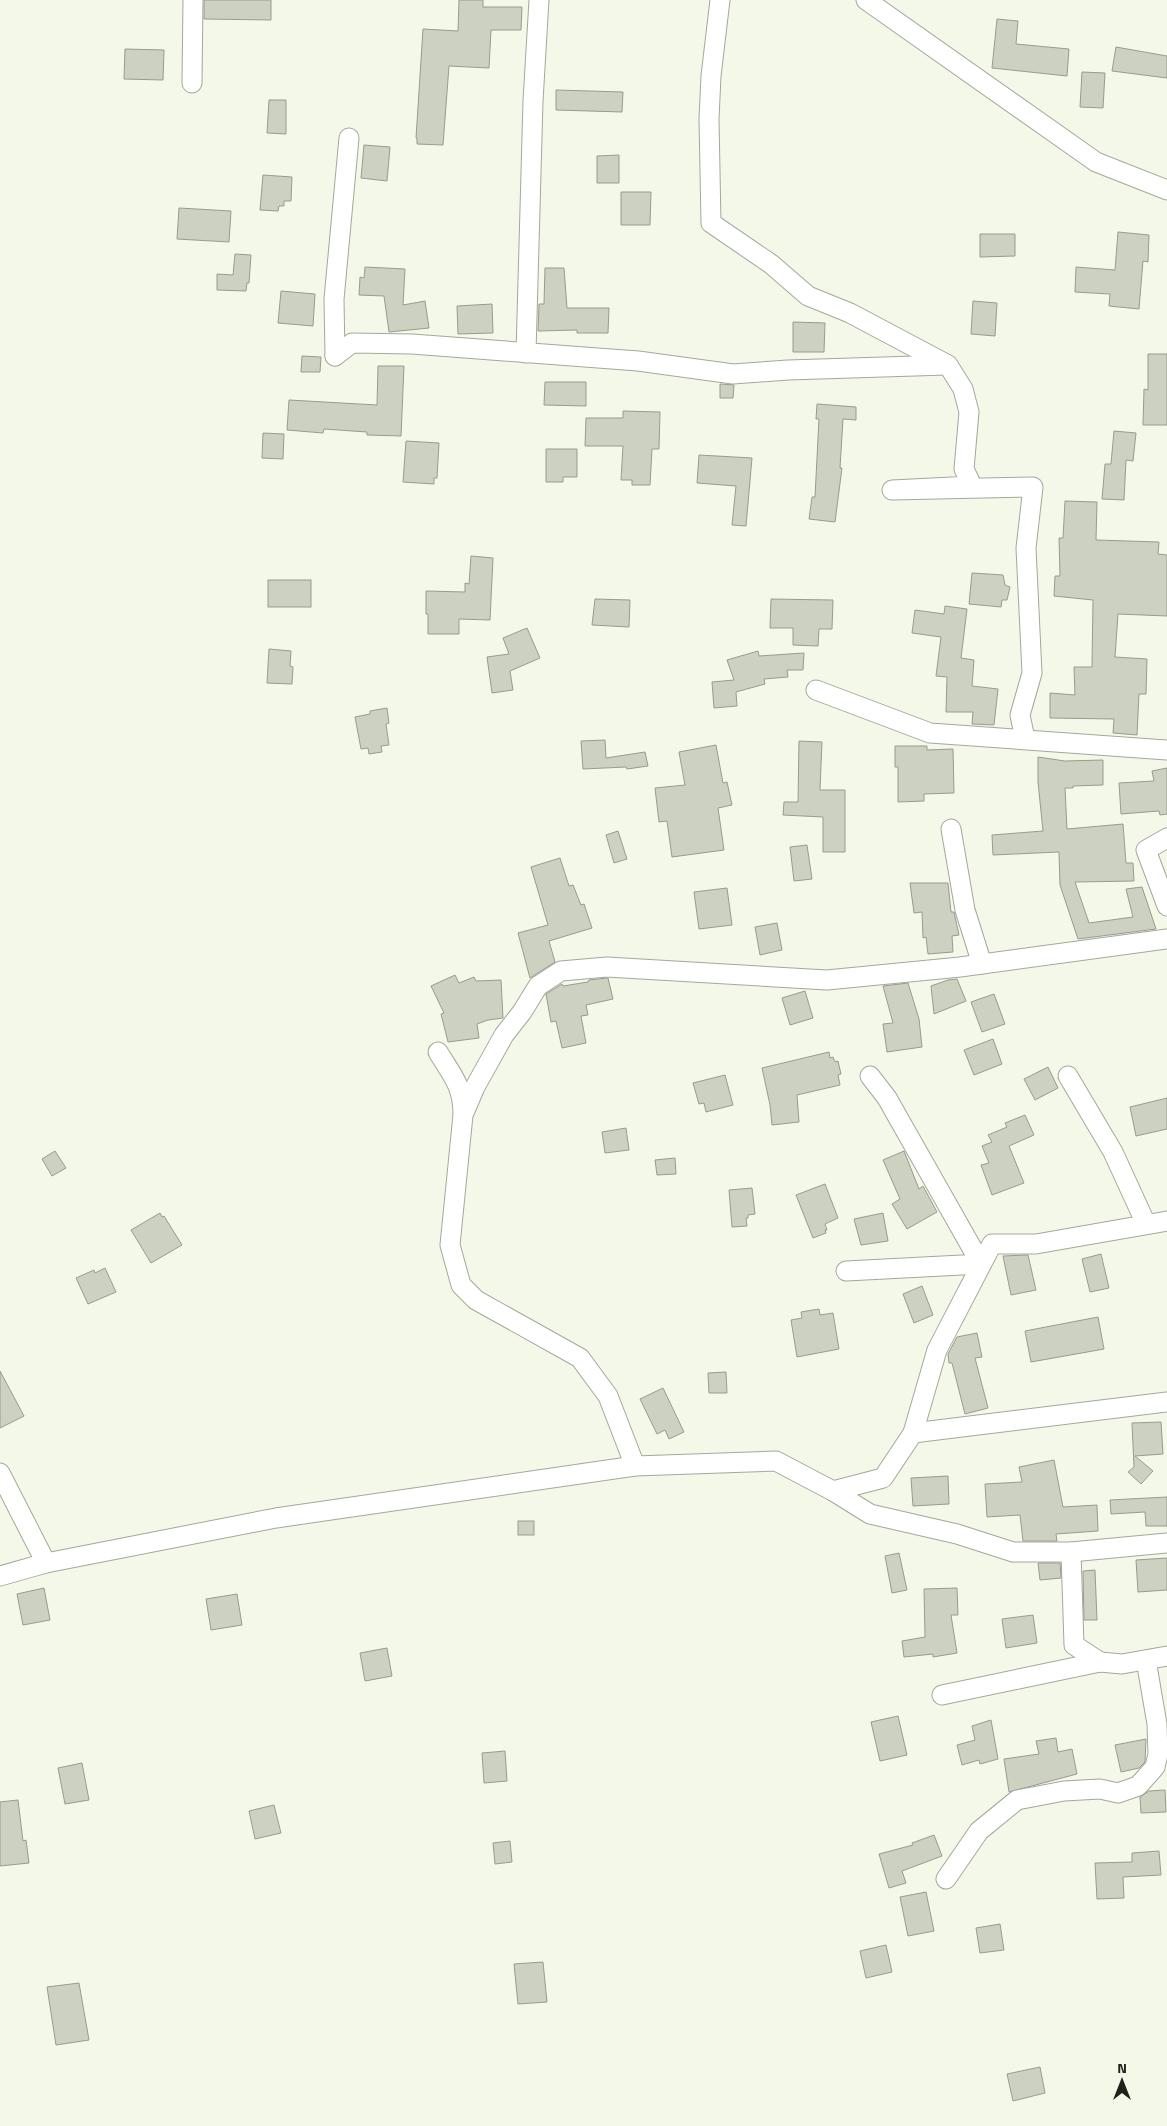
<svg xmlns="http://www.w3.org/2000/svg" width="1167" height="2126" font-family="'Titillium Web',sans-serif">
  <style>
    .building { fill: #ccd1c2; stroke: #989c8e }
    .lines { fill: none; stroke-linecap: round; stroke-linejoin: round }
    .minor-casing { stroke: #a4a89a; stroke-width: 21 }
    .minor { stroke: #fff; stroke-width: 19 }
  </style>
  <rect width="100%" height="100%" fill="#f4f8e9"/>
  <g class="building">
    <polygon points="204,0 271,0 271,20 204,19"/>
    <polygon points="459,0 483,0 483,7 522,7 521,30 491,30 489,68 449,66 443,145 417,144 417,138 416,138 423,29 458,31"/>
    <polygon points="997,19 1018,21 1016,44 1069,49 1067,76 992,68"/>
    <polygon points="1116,47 1167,56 1167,78 1112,71"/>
    <polygon points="125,49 164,50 163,80 124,79"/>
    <polygon points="1082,72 1105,73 1103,108 1080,107"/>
    <polygon points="556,90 623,92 622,112 556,110"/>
    <polygon points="269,100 286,100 286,134 267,133"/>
    <polygon points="364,145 390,147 387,181 361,178"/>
    <polygon points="619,155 619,183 597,183 597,156"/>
    <polygon points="263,175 292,177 291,201 284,201 284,206 279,206 278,211 260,210"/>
    <polygon points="621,192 651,192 650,225 621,225"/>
    <polygon points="179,208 231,211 229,242 177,239"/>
    <polygon points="1118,232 1149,235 1148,262 1143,261 1139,309 1109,306 1110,294 1075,292 1076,267 1115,270"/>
    <polygon points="980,234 1015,234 1015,256 980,257"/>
    <polygon points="235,254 251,255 249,283 247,283 246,291 217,290 217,274 233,275"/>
    <polygon points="365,267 405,269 403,305 425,301 429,328 389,332 384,296 359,295 360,277 364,278"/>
    <polygon points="545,268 564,268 567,308 609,308 608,333 577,333 577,330 538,331 539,304 544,304"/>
    <polygon points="281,291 315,294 313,326 278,323"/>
    <polygon points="973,301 997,303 995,336 971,334"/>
    <polygon points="492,304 493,333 458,334 457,306"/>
    <polygon points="793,322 825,323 824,352 793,352"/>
    <polygon points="1148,354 1167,354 1167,425 1143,425 1144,389 1148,390"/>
    <polygon points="302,356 321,357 320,372 301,372"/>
    <polygon points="378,366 404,366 401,436 367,435 367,432 324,429 323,433 287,430 289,400 377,405"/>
    <polygon points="545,382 586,382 586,406 544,405"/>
    <polygon points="720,384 734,385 733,398 720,398"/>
    <polygon points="817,404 856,407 856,420 843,419 840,468 842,468 835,522 809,519 812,497 815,497 819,419 816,419"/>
    <polygon points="623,411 660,412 659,449 652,449 650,485 632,485 632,480 621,480 623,446 585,446 586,418 623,418"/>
    <polygon points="1114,431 1136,433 1133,461 1126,460 1124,500 1102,499 1105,464 1111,464"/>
    <polygon points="263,433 284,434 283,459 262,458"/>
    <polygon points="406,441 439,443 437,478 434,478 434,484 403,482"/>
    <polygon points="546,449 577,449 577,477 563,477 563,482 546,482"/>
    <polygon points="699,455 752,458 746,526 732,525 736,486 697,483"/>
    <polygon points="1065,501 1097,502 1096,540 1159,542 1158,554 1167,555 1167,616 1118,614 1115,657 1147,659 1146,694 1139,694 1137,735 1113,733 1114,719 1050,718 1050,693 1075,695 1074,667 1092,667 1093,600 1054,596 1055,576 1060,576 1059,538 1063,538"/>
    <polygon points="471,556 493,558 490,620 459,619 459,634 428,634 428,614 426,614 426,591 465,592 465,583 469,584"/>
    <polygon points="972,573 1003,575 1005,585 1010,587 1007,600 1002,600 1001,607 969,604"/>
    <rect x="268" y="580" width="43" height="27"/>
    <polygon points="595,599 630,600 629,627 592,625"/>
    <polygon points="771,599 833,600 832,629 819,629 818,646 793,645 793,628 770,628"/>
    <polygon points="945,606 967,609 961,658 974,660 972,686 998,689 994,725 972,724 973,712 946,712 947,677 936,676 941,637 912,633 915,610 944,614"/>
    <polygon points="527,628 540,658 510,671 513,690 492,693 487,657 509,654 503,638"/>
    <polygon points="269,649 291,651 290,666 293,667 292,684 267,683"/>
    <polygon points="758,651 759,656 804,653 803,670 787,670 788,677 764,679 765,684 736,692 737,706 714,708 712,682 734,680 727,660"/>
    <polygon points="387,708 389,723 386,724 389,745 381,746 382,752 369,754 368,748 361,749 355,717 370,714 370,711"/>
    <polygon points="605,740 606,758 645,752 648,766 627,769 626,767 583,769 581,741"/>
    <polygon points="799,741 822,742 820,790 845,790 845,852 823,852 823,817 783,815 784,802 798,802"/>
    <polygon points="716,745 723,783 727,782 732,805 718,808 724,850 672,857 667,821 659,822 655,788 685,785 679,752"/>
    <polygon points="895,746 927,746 927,750 953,749 954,793 924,794 924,801 898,802 898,767 895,767"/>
    <polygon points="1038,757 1065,761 1103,760 1103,785 1073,786 1073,788 1065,788 1067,829 1123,824 1126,863 1133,863 1134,881 1075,882 1089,923 1133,917 1126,889 1142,887 1156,929 1078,939 1060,885 1059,852 993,855 992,835 1043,831 1038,782"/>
    <polygon points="1167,768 1167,814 1160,815 1159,811 1121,814 1119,783 1154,781 1152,771"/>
    <polygon points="618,831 627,859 614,863 606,835"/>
    <polygon points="807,845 812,879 794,881 790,847"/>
    <polygon points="560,858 569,886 573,885 581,905 584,904 592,928 549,941 555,962 530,978 518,933 548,925 531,867"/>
    <polygon points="910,883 948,883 951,912 954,912 959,935 952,936 953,952 928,954 926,937 923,938 922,912 914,913"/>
    <polygon points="727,888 732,925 699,929 694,892"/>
    <polygon points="777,923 782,950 760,955 755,927"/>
    <polygon points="455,975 459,983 474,977 476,981 501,980 503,1018 488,1020 477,1024 479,1038 448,1042 441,1014 444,1013 431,986"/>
    <polygon points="608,978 613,999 586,1005 588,1015 581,1016 586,1043 562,1048 556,1021 551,1022 546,994 562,984 563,986 588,982 589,980"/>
    <polygon points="957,979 966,1001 934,1014 931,986 948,980"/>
    <polygon points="908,983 919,1019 922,1047 887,1052 883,1024 893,1023 883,986"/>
    <polygon points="805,991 813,1018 790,1025 782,998"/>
    <polygon points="994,994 1005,1024 982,1032 971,1002"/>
    <polygon points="993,1039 1002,1064 974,1075 964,1050"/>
    <polygon points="829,1052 830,1058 833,1057 835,1062 838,1061 841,1074 838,1075 840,1085 797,1095 799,1122 772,1125 770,1105 762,1068"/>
    <polygon points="1048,1067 1058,1088 1035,1100 1024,1079"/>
    <polygon points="725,1075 733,1105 706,1112 704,1103 699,1104 693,1083"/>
    <polygon points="1167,1098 1167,1129 1136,1136 1130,1107"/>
    <polygon points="1025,1115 1034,1135 1009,1146 1024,1183 992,1195 981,1165 989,1163 982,1146 992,1142 988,1135 1007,1127 1005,1123"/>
    <polygon points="626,1128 629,1150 605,1153 602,1132"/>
    <polygon points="55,1151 66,1168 52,1176 42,1159"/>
    <polygon points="904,1151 919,1189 923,1186 937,1212 907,1229 892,1204 900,1199 883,1160"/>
    <polygon points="675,1158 676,1174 657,1175 655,1160"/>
    <polygon points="825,1184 838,1218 825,1224 827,1230 825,1230 826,1233 813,1238 796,1195"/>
    <polygon points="752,1188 755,1214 748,1215 748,1218 746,1218 747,1226 732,1227 729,1190"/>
    <polygon points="160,1213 162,1217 164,1216 182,1245 151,1263 131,1230"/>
    <polygon points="883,1213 888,1241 861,1245 854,1219"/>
    <polygon points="1101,1254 1109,1288 1090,1292 1082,1259"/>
    <polygon points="1028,1255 1036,1290 1011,1295 1003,1256"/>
    <polygon points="105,1268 116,1292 88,1304 76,1278 94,1270 95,1273"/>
    <polygon points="922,1286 933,1315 914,1323 903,1294"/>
    <polygon points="819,1309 820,1315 833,1313 839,1349 797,1357 791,1320 802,1318 801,1312"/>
    <polygon points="1098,1317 1104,1349 1031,1362 1025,1331"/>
    <polygon points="977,1333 982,1357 975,1358 988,1408 965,1414 952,1363 949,1363 948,1354 957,1337"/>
    <polygon points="0,1371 24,1416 0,1428"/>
    <polygon points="726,1372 727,1393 709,1393 708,1373"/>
    <polygon points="663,1388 684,1432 669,1439 665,1430 657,1434 640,1399"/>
    <polygon points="1161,1422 1163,1454 1135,1456 1153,1471 1141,1484 1128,1472 1134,1467 1132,1423"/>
    <polygon points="1054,1460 1063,1507 1097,1505 1098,1531 1056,1534 1057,1541 1023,1541 1020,1515 987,1517 985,1484 1022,1482 1019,1467"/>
    <polygon points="948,1476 949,1504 913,1506 911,1478"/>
    <polygon points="1167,1497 1167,1526 1146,1526 1145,1512 1111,1514 1110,1500"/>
    <rect x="518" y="1521" width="16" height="14"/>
    <polygon points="899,1553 907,1590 892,1593 885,1556"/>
    <polygon points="1167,1558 1167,1590 1138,1592 1136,1560"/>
    <polygon points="1038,1563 1060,1563 1061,1578 1040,1580"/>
    <polygon points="1095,1570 1097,1620 1084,1620 1083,1571"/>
    <polygon points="44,1588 50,1620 23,1625 17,1594"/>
    <polygon points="957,1588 958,1615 951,1615 957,1653 933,1657 933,1654 904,1657 902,1641 925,1637 924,1589"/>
    <polygon points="237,1594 242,1625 211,1630 206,1599"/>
    <polygon points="1033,1615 1037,1643 1006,1648 1002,1619"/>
    <polygon points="387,1648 392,1676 365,1681 360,1653"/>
    <polygon points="898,1716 907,1755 880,1761 871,1722"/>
    <polygon points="991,1720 998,1759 980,1764 979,1760 962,1765 957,1745 975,1740 972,1726"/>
    <polygon points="1056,1738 1058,1752 1072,1749 1077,1774 1009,1792 1004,1759 1039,1754 1036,1741"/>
    <polygon points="1146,1739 1145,1762 1139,1768 1121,1772 1115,1745"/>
    <polygon points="505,1751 507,1781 484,1783 482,1753"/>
    <polygon points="82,1763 89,1800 65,1804 58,1768"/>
    <polygon points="1165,1790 1166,1812 1141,1813 1140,1797 1149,1791"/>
    <polygon points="18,1800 23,1841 26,1840 29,1863 0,1866 0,1802"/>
    <polygon points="274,1805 281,1833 255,1839 249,1811"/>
    <polygon points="934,1835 942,1856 902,1871 906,1883 889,1888 879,1854 913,1845 912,1843"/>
    <polygon points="510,1841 512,1862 495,1864 493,1843"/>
    <polygon points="1159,1851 1161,1875 1123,1877 1124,1898 1097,1899 1095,1863 1132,1862 1132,1853"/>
    <polygon points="926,1892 934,1931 908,1936 900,1897"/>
    <polygon points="1000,1924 1004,1950 980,1953 976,1928"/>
    <polygon points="886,1945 892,1972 866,1978 860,1951"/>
    <polygon points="543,1962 547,2002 518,2004 514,1964"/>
    <polygon points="79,1983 89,2040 56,2045 47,1987"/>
    <polygon points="1040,2067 1045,2093 1013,2101 1007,2074"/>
  </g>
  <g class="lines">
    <defs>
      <g id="minor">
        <polyline points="720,0 711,76 709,119 711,223 771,264 808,296 850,313 948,365 963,389 969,412 964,469 972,486 892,490 1033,487 1026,548 1032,673 1020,715 1025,739"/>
        <polyline points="866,0 1096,162 1167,190"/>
        <polyline points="192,83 193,0"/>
        <polyline points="526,353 533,101 539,0"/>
        <polyline points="335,356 352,343 412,344 638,361 733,374 788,370 947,365"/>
        <polyline points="335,356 334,299 349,138"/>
        <polyline points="816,690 930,733 1167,750"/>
        <polyline points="951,829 965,910 982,964"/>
        <polyline points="1167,838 1146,850 1167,906"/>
        <path d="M438 1052C452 1075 463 1086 463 1114"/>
        <polyline points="1068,1076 1113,1152 1146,1224"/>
        <polyline points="846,1271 981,1264 887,1098 870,1076"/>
        <polyline points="913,1433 937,1350 992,1244 1036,1244 1167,1221"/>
        <polyline points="635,1466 608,1396 580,1358 476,1300 461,1285 450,1245 463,1115 475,1087 504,1035 522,1012 538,986 561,971 607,967 827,980 960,967 1167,939"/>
        <polyline points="0,1473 46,1563"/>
        <polyline points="833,1491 870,1514 957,1534 1013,1552 1071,1552 1167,1543"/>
        <polyline points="1071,1552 1074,1645 1100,1662"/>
        <polyline points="0,1576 46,1563 276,1518 635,1466 776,1461 833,1491 883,1478 913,1433 1167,1402"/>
        <polyline points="942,1695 1100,1662 1122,1664 1167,1656"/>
        <polyline points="946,1879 979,1831 1017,1800 1064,1791 1100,1789 1118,1793 1138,1786 1155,1767 1158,1754 1157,1724 1146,1660"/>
      </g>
    </defs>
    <use href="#minor" class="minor-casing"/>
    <use href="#minor" class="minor"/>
  </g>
  <g transform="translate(1122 2081)" stroke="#f4f8e9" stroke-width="4" paint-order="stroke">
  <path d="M0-4L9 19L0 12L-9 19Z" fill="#1f211b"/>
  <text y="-8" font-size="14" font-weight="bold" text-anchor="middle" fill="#1f211b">N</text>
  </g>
</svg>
